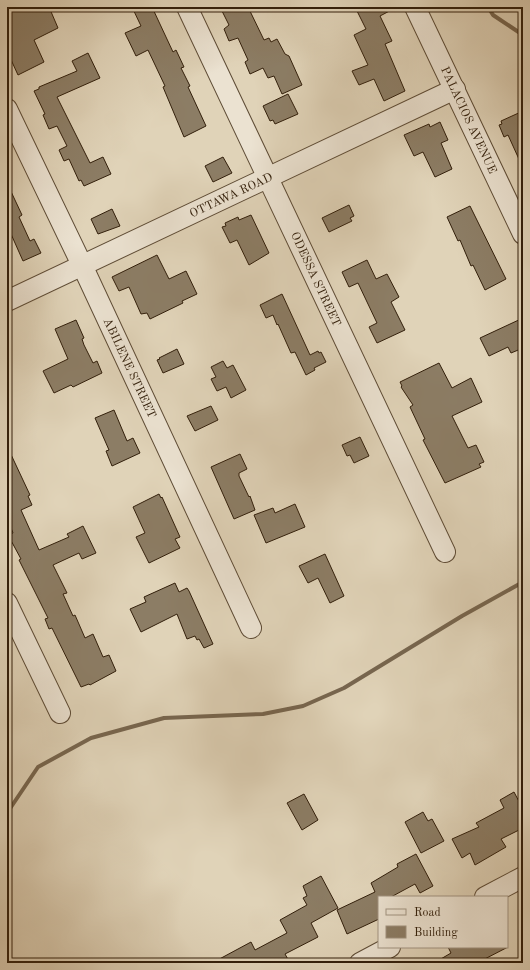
<svg xmlns="http://www.w3.org/2000/svg" width="530" height="970" font-family="'Old Standard TT',serif">
  <style>
    .lines { fill: none; stroke-linecap: round; stroke-linejoin: round }
    .stream { stroke: #77664f; stroke-width: 4 }
    .building { fill: #8c7d65; stroke: #321f0b }
    .minor-casing { stroke: #5e4c36; stroke-width: 22 }
    .minor { stroke: #ebe2d1; stroke-width: 20 }
    .labels { text-anchor: middle; stroke-width: 4; stroke-linejoin: round; paint-order: stroke }
    .street-label { font-size: 12px; fill: #321f0b; stroke: #ebe2d1 }
  </style>
  <rect width="100%" height="100%" fill="#e0d3b8"/>
  <filter id="stains"><feTurbulence type="fractalNoise" baseFrequency=".005" numOctaves="4"/><feColorMatrix values="0 0 0 0 .2 0 0 0 0 .09 0 0 0 0 .02 0 0 0 .5 -.17"/></filter>
  <radialGradient id="worn" r=".72"><stop offset=".6" stop-color="#630" stop-opacity="0"/><stop offset="1" stop-color="#630" stop-opacity=".3"/></radialGradient>
  <g class="lines">
    <g class="stream">
      <polyline points="488,7 493,15 523,35"/>
      <polyline points="7,813 38,767 91,738 164,718 263,714 303,706 344,688 462,616 523,582"/>
    </g>
  </g>
  <g class="building">
    <polygon points="7,7 49,7 58,28 34,40 44,62 18,75 7,51"/>
    <polygon points="132,7 152,7 173,52 176,50 184,67 181,68 190,86 188,87 206,126 184,137 163,87 165,86 148,50 136,56 125,33 141,26"/>
    <polygon points="220,7 248,7 264,40 269,38 271,42 277,39 285,54 289,56 302,85 282,94 274,76 268,78 263,68 250,74 245,62 248,60 238,38 229,41 224,29 229,25"/>
    <polygon points="355,7 397,7 380,16 392,41 385,44 405,91 384,101 374,79 359,85 352,71 368,65 354,35 366,29"/>
    <polygon points="88,53 100,78 57,97 90,163 103,157 111,174 84,186 81,180 79,181 69,159 64,161 59,150 67,146 57,126 49,129 43,115 45,114 34,91 39,89 39,87 77,71 72,61"/>
    <polygon points="288,94 298,114 275,124 273,120 270,121 263,106"/>
    <polygon points="523,111 523,168 508,135 504,137 499,125 502,124 501,121"/>
    <polygon points="440,122 448,140 441,143 452,169 435,177 423,152 414,156 404,135 429,124 430,127"/>
    <polygon points="223,157 232,173 213,182 205,166"/>
    <polygon points="7,183 22,215 19,217 30,241 34,239 41,253 23,261 7,225"/>
    <polygon points="349,205 354,216 350,218 352,221 329,232 322,218"/>
    <polygon points="470,206 506,279 485,290 473,265 471,266 460,240 458,241 447,217"/>
    <polygon points="112,209 120,226 98,234 91,219"/>
    <polygon points="251,215 269,253 249,265 237,240 230,243 222,227 226,226 225,223 238,217 239,220"/>
    <polygon points="157,255 169,279 186,271 197,294 182,301 183,303 150,319 147,313 141,314 129,287 119,291 112,277"/>
    <polygon points="367,260 376,279 387,274 399,297 391,302 405,330 377,343 369,327 377,323 358,283 349,287 342,272"/>
    <polygon points="282,294 310,355 318,351 319,353 321,352 326,362 314,368 315,370 306,375 295,352 291,353 278,324 277,325 273,315 266,318 260,305"/>
    <polygon points="523,318 523,348 511,353 508,347 489,356 480,338"/>
    <polygon points="76,320 84,338 82,339 84,345 93,363 97,361 102,373 73,387 71,385 54,393 43,371 68,359 55,329"/>
    <polygon points="177,349 184,364 163,373 157,360 160,359 159,358"/>
    <polygon points="223,361 227,368 233,365 246,390 231,398 226,387 217,391 211,379 216,377 211,367"/>
    <polygon points="439,363 452,388 471,378 482,402 452,416 468,448 476,445 484,462 479,464 481,467 445,483 423,440 425,439 410,407 413,405 401,387 402,386 400,382"/>
    <polygon points="211,406 218,420 195,431 187,416"/>
    <polygon points="114,410 127,441 133,438 140,453 112,466 106,451 109,450 95,418"/>
    <polygon points="360,437 369,456 354,463 350,455 347,456 342,445"/>
    <polygon points="7,446 30,495 28,496 32,505 21,510 39,550 69,537 67,534 83,526 96,553 82,559 79,553 53,565 67,593 63,594 73,616 75,615 85,638 93,634 103,657 109,655 116,671 90,685 89,684 81,687 52,628 49,629 45,619 48,618 19,560 21,559 8,535 13,533 7,518"/>
    <polygon points="240,454 247,469 239,473 239,476 249,497 250,496 255,510 234,519 211,467"/>
    <polygon points="159,494 161,498 162,497 180,537 175,539 180,548 149,563 136,537 145,533 133,507"/>
    <polygon points="295,504 305,527 266,543 254,515 273,508 275,513"/>
    <polygon points="325,554 344,596 330,603 318,578 308,583 299,566"/>
    <polygon points="175,583 179,592 187,588 189,591 213,644 204,648 199,639 197,640 195,636 187,639 177,614 141,632 130,609 146,602 144,597"/>
    <polygon points="514,792 523,809 523,828 501,839 506,847 475,865 470,853 462,858 452,839 479,827 476,823 504,808 500,800"/>
    <polygon points="304,794 318,820 302,830 287,803"/>
    <polygon points="423,812 428,821 432,819 444,841 421,853 405,822"/>
    <polygon points="416,854 433,886 420,893 415,884 391,897 379,897 379,919 347,934 337,910 375,892 371,883 398,867 397,864"/>
    <polygon points="321,876 338,908 311,923 318,937 285,954 290,963 212,963 251,942 255,950 287,933 280,920 307,905 303,898 307,896 303,886"/>
    <polygon points="448,947 508,947 477,963 434,963 451,953"/>
  </g>
  <g class="lines">
    <defs>
      <g id="minor">
        <polyline points="187,7 445,552"/>
        <polyline points="415,7 523,234"/>
        <polyline points="7,109 82,265 251,628"/>
        <polyline points="7,301 455,89"/>
        <polyline points="7,603 60,713"/>
        <polyline points="485,897 523,877"/>
        <polyline points="360,963 390,947"/>
      </g>
    </defs>
    <use href="#minor" class="minor-casing"/>
    <use href="#minor" class="minor"/>
  </g>
  <g class="labels">
    <g class="street-label">
      <text transform="translate(469 120) rotate(65)" y="4">PALACIOS AVENUE</text>
      <text transform="translate(231 195) rotate(-25)" y="4">OTTAWA ROAD</text>
      <text transform="translate(316 279) rotate(65)" y="4">ODESSA STREET</text>
      <text transform="translate(130 368) rotate(65)" y="4">ABILENE STREET</text>
    </g>
  </g>
  <rect width="530" height="970" fill="none" stroke="#e0d3b8" stroke-width="24"/>
  <rect x="8" y="8" width="514" height="954" fill="none" stroke="#321f0b" stroke-width="2"/>
  <rect x="12" y="12" width="506" height="946" fill="none" stroke="#321f0b"/>
  <rect x="378" y="896" width="130" height="52" fill="#ebe2d1" stroke="#a19482"/>
  <rect x="386" y="909" width="20" height="6" fill="#ebe2d1" stroke="#a19482"/>
  <text x="414" y="916" font-size="12" fill="#321f0b">Road</text>
  <rect x="386" y="926" width="20" height="12" fill="#8c7d65" stroke="#a19482"/>
  <text x="414" y="936" font-size="12" fill="#321f0b">Building</text>
  <rect width="100%" height="100%" filter="url(#stains)"/>
  <rect width="100%" height="100%" fill="url(#worn)"/>
</svg>
